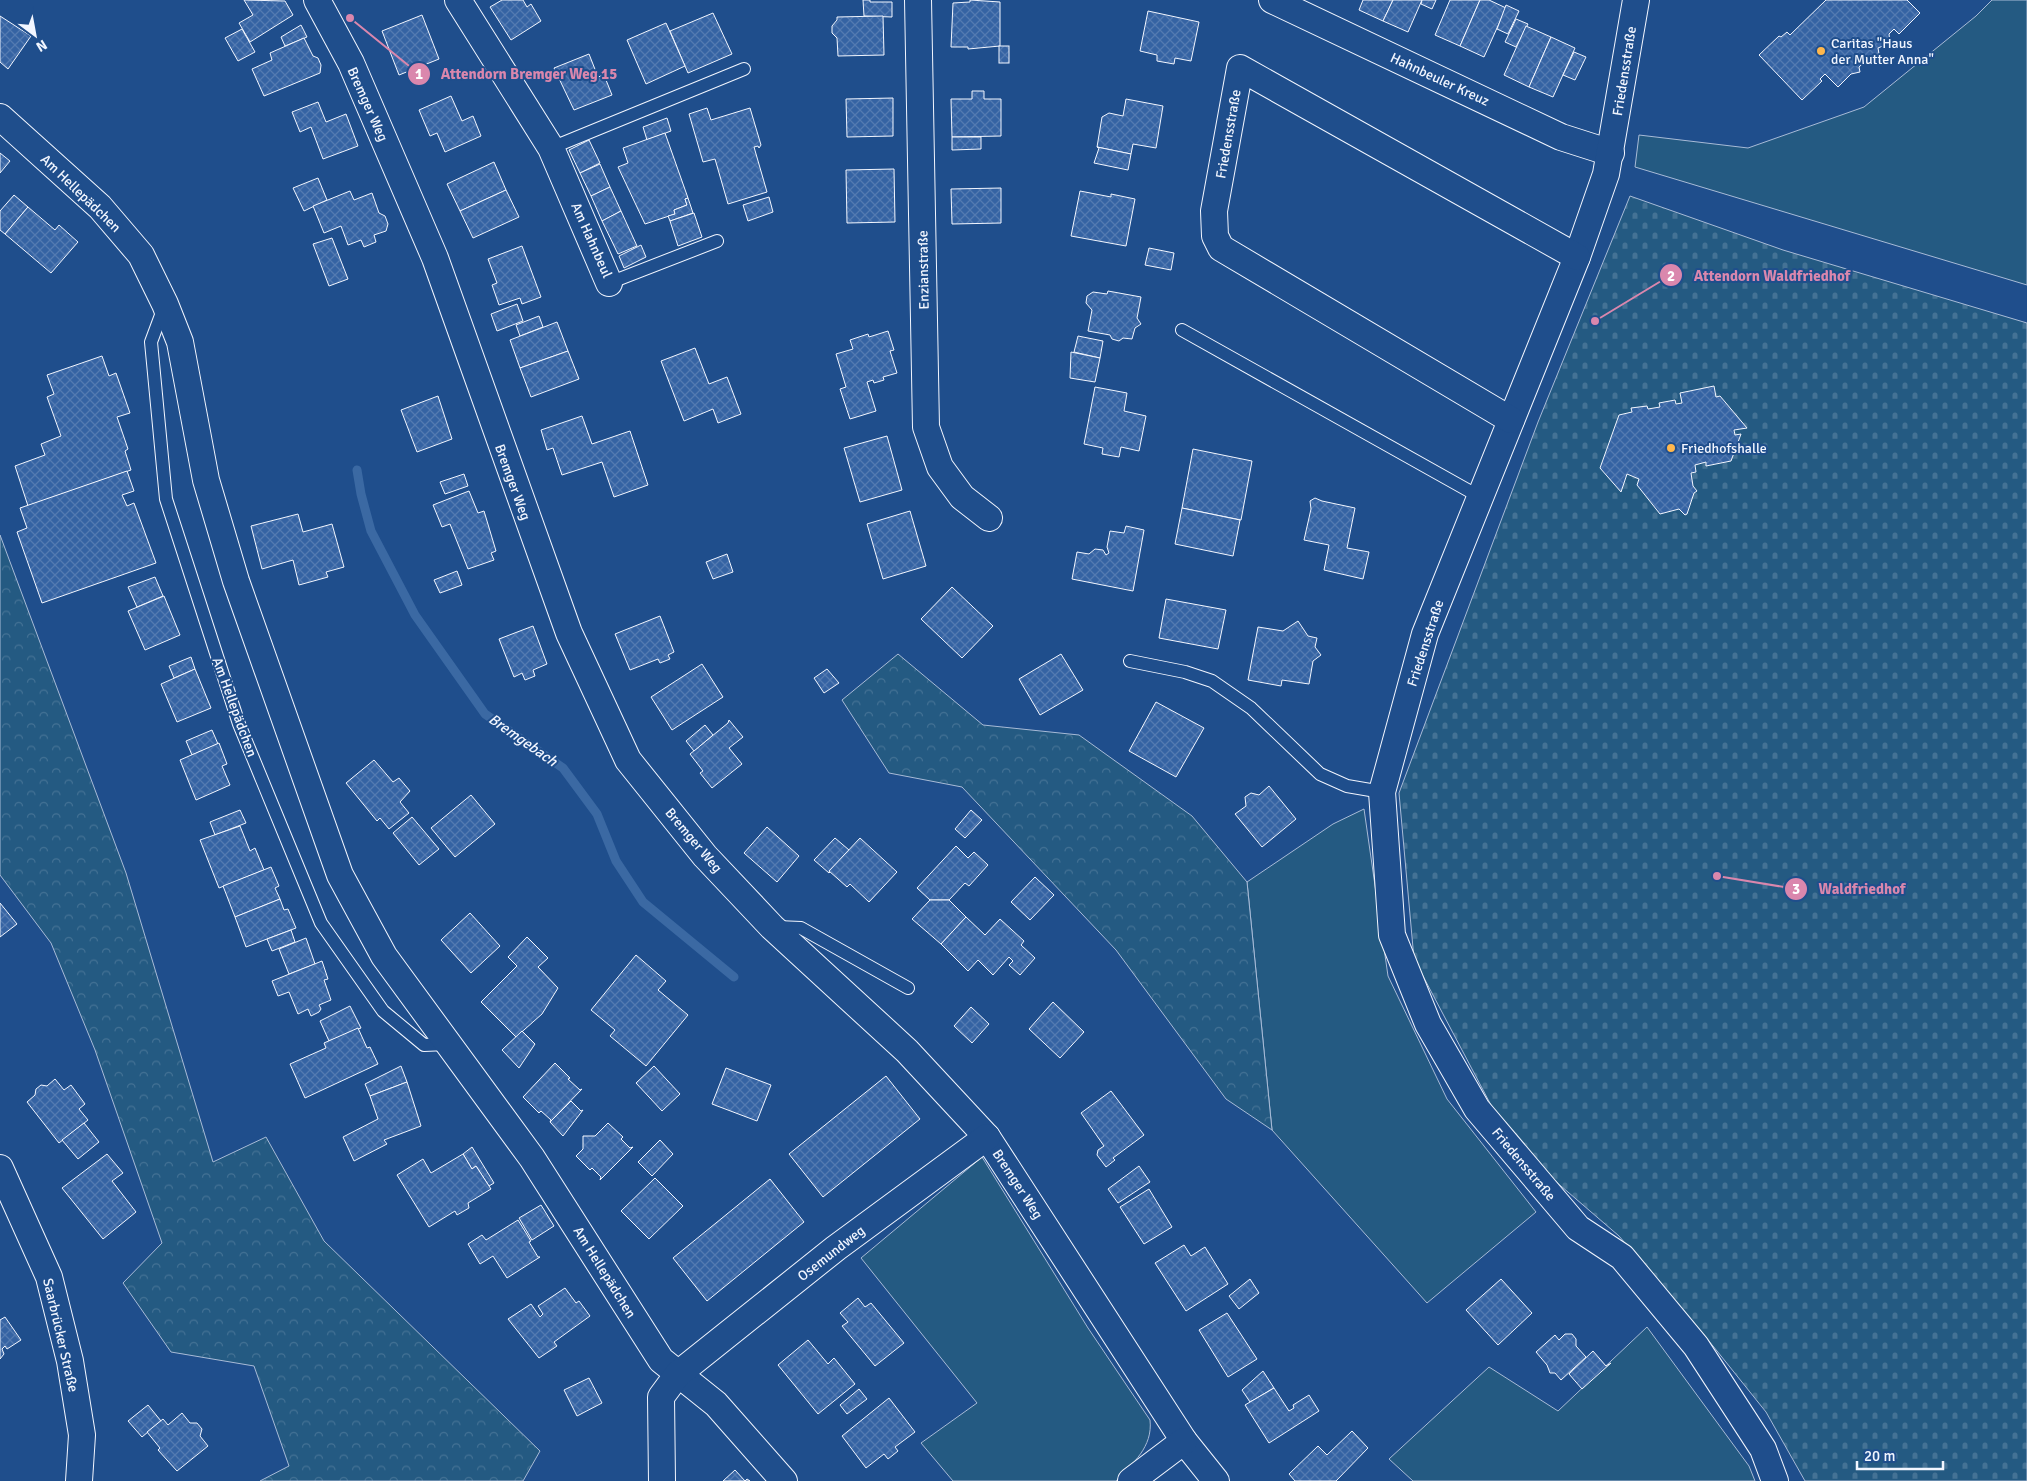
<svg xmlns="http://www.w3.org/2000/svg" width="2027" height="1481" font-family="Signika,sans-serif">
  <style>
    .green { fill: #245a82; stroke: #a8bbd7 }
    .forest { fill: url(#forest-crowns); stroke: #a8bbd7 }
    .cemetery { fill: url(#cemetery-stones); stroke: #a8bbd7 }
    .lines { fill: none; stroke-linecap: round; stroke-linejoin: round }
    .stream { stroke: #3b69a3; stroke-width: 9 }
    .building { fill: url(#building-cross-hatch); stroke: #f2f6ff }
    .service-casing { stroke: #f2f6ff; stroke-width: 14 }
    .minor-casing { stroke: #f2f6ff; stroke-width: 28 }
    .service { stroke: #1f4e8c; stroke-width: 12 }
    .minor { stroke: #1f4e8c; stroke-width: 26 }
    .poi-dot { fill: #ffb74d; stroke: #1f4e8c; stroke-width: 2 }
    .labels { text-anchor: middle; stroke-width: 4; stroke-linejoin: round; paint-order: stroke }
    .poi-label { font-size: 14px; fill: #f2f6ff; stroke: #1f4e8c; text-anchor: start }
    .street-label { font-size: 14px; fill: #f2f6ff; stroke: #1f4e8c }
    .water-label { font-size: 15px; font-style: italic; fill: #f2f6ff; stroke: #1f4e8c }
    .leader { fill: none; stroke: #da87ad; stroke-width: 2 }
    .callout-dot { fill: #da87ad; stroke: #1f4e8c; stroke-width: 2 }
    .mark-label { font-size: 15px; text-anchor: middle; font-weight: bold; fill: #fff }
    .callout-label { font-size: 15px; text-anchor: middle; font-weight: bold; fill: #da87ad; stroke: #1f4e8c; stroke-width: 4; stroke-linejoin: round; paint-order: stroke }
  </style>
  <defs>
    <pattern id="forest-crowns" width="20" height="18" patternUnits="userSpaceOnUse" patternTransform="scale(1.25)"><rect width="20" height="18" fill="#245a82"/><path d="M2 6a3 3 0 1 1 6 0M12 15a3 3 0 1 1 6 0" fill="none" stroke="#447295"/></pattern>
    <pattern id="cemetery-stones" width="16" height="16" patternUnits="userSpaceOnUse" patternTransform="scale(1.25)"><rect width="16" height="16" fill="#245a82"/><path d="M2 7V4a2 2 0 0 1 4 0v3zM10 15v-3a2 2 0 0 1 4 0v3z" fill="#447295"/></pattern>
    <pattern id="building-cross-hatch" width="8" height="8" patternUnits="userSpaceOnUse" patternTransform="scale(1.25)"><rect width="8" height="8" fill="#3563a3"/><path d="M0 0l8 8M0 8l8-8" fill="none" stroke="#537ab1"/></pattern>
  </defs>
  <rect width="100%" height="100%" fill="#1f4e8c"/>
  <g class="green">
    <polygon points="1992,0 2027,0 2027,285 1635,167 1639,135 1748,148 1864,107 1976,16"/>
    <polygon points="1364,809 1388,976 1447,1099 1536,1212 1427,1303 1272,1130 1247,882 1333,824"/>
    <path d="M982 1157 1088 1328 1150 1420C1153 1447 1133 1463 1116 1481H953L921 1443 977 1403 861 1258Z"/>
    <polygon points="1647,1327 1749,1466 1755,1481 1413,1481 1389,1459 1489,1367 1558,1411"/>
  </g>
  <g class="forest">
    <polygon points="0,535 126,873 213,1162 266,1137 324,1241 540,1451 523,1481 260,1481 289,1466 254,1366 171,1352 123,1283 162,1243 95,1050 51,943 0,875"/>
    <polygon points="898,654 983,725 1079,735 1192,816 1247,882 1272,1130 1226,1099 1116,950 962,787 889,773 842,700"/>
  </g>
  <polygon class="cemetery" points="1630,196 1783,250 2027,323 2027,1481 1805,1481 1766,1412 1713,1346 1619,1236 1511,1143 1414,959 1399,793 1538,422"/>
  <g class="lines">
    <polyline class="stream" points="357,470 361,494 371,531 415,615 485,714 563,768 597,814 616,861 643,902 734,977"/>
  </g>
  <g class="building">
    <polygon points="244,0 285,1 293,15 250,42 239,23 253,15"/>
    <polygon points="502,0 523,0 527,7 531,4 541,21 511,40 490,7"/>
    <polygon points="863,0 870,0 870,2 892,2 892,17 864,16"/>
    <polygon points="970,0 1000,2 1000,46 968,49 968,47 951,47 953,3 970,2"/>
    <polygon points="1363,0 1393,0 1383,21 1359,10"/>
    <polygon points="1393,0 1422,0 1408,32 1383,21"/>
    <polygon points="1422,0 1436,0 1432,9 1421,4"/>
    <polygon points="1450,0 1480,0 1460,46 1435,35"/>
    <polygon points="1480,0 1489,0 1506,8 1484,57 1460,46"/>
    <polygon points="1826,0 1907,0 1920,13 1899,34 1894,29 1889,34 1890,43 1878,48 1879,54 1871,56 1859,67 1860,72 1851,74 1838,87 1825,74 1820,79 1822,81 1802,100 1759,55 1779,36 1781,37 1787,32 1790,35"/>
    <polygon points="1506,5 1519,11 1508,34 1497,29"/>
    <polygon points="1148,11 1199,22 1191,61 1175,58 1174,64 1157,61 1157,55 1140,51"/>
    <polygon points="713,13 732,54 688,73 670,31"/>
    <polygon points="422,15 439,59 399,75 382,31"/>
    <polygon points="0,16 31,36 8,69 0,62"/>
    <polygon points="883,16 884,55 838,56 837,38 832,33 832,26 837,20 837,17"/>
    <polygon points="1516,19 1528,24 1516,47 1505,42"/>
    <polygon points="666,23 685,66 646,84 627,40"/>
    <polygon points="301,25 307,37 285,46 281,37"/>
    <polygon points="1526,26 1551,37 1529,87 1504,75"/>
    <polygon points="242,29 255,52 238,61 225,38"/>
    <polygon points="1551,37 1575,48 1553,97 1529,87"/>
    <polygon points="304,38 313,56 318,58 321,65 320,73 264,96 252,69 272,60 270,53"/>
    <rect x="999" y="46" width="10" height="17"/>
    <polygon points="1574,52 1586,57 1575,80 1563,75"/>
    <polygon points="589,54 598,77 604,75 612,95 574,110 554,68"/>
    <polygon points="972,91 984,91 984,99 1001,99 1001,136 952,137 951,99 972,99"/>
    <polygon points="451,96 462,121 473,116 481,136 445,152 437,133 430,136 419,110"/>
    <polygon points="893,98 893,136 847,137 846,99"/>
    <polygon points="1126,99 1163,106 1156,148 1133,144 1131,154 1097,147 1102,117 1109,113 1123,116"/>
    <polygon points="318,102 326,122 346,114 358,146 323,159 311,127 300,132 292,112"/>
    <polygon points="707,108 711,120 750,108 761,145 759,148 758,146 754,147 767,192 728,204 715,159 703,162 689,114"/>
    <polygon points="667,118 671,131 647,140 643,127"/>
    <polygon points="665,133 688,198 685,199 687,205 674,210 675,214 645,224 618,167 628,163 623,148"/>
    <polygon points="952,137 981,137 981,149 952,150"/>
    <polygon points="589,140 600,163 580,173 569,150"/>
    <polygon points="1097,147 1131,154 1128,170 1094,163 1099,148"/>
    <polygon points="0,153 10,161 0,173"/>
    <polygon points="494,162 506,190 460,211 447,184"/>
    <polygon points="600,164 610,187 591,196 580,173"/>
    <polygon points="894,169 895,222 847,223 846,170"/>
    <polygon points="318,178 327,200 304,211 293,188"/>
    <polygon points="610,187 621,211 602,221 591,196"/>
    <polygon points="1001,188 1001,223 952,224 951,189"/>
    <polygon points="506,190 519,217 473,238 460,211"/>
    <polygon points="350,191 354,200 372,193 379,213 385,216 388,224 386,231 374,235 376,242 364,247 361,240 348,245 341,226 324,233 313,206"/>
    <polygon points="1080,191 1111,197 1111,194 1135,199 1126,246 1071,236"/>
    <polygon points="14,195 28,207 5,234 0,230 0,211"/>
    <polygon points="769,197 773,212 748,221 743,205"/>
    <polygon points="688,198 693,213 670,221 668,216 675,214 674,210 687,205 685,199"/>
    <polygon points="28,207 55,230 59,225 78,242 51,273 5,234"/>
    <polygon points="621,211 637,246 618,254 602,221"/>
    <polygon points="694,213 702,237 678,246 670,221"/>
    <polygon points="332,238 348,279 329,286 313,244"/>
    <polygon points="641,245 646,257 624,268 619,256"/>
    <polygon points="522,246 541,297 522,304 520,298 499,305 492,285 497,283 488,259"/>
    <polygon points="1149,248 1174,253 1171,270 1145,265"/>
    <polygon points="1108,291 1141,297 1137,318 1141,324 1135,328 1132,339 1123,338 1119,341 1112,339 1110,335 1088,331 1092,310 1086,303 1087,296 1093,292 1107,294"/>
    <polygon points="517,304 523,321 497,331 491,314"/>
    <polygon points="539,316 543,327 520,336 516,325"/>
    <polygon points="557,322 568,351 520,368 510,340"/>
    <polygon points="888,331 894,350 890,351 897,373 883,377 884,380 874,383 873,380 867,382 876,411 850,419 840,389 846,387 836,354 853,349 850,340 868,334 869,337"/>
    <polygon points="1078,336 1103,341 1100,358 1074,352"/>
    <polygon points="695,348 709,384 727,377 741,414 718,423 713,409 684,421 661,361"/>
    <polygon points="568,351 579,379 531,397 520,368"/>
    <polygon points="1071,352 1100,358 1095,382 1070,378"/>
    <polygon points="102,356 109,376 116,373 130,413 117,417 128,449 125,451 131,470 28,506 15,466 45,455 41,444 61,436 47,397 54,394 47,375"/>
    <polygon points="1714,386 1716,397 1720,396 1747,428 1734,430 1735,435 1741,434 1731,461 1706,466 1706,462 1695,465 1696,472 1691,473 1693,486 1697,491 1694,493 1687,514 1685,515 1679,509 1660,514 1637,485 1639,479 1627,474 1621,492 1600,468 1619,415 1632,412 1631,408 1647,406 1648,409 1660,407 1659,403 1675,400 1676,404 1682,403 1680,393"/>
    <polygon points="1095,387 1127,393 1124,411 1146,416 1139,451 1121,447 1119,457 1102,454 1103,448 1084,444"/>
    <polygon points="438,396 452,439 417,452 401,410"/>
    <polygon points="582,416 592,444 630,431 648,485 614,497 602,462 562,475 553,448 547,450 541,430"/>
    <polygon points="887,436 902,490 860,502 844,448"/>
    <polygon points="1193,449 1252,461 1241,520 1182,508"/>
    <polygon points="127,471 134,491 122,495 127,506 134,503 156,563 42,603 17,532 27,528 20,508"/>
    <polygon points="464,474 468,486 445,494 440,482"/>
    <polygon points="469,491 478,513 484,511 496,551 491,553 494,560 468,569 450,524 442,527 433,505"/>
    <polygon points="1315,498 1322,501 1355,508 1347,548 1369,552 1363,579 1324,570 1329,545 1304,540 1311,509 1310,501"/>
    <polygon points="1182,508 1240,520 1233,556 1175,544"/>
    <polygon points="910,511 926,566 883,579 867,524"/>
    <polygon points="298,514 303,532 332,524 344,567 326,572 328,577 299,585 293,560 262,569 251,526"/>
    <polygon points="1126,526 1144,530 1133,591 1072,579 1077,552 1089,554 1095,549 1103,550 1106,555 1109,553 1107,547 1110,531 1124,533"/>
    <polygon points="727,554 733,572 713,579 706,562"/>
    <polygon points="457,571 462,585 440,593 434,580"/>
    <polygon points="155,577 163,596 137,607 128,587"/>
    <polygon points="952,587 993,626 962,658 921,619"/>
    <polygon points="164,596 180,635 145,650 128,611"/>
    <polygon points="1166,599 1226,610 1218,649 1159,638"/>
    <polygon points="660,616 674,652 668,655 670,659 660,663 658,659 630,670 615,634"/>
    <polygon points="1298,621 1308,636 1317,638 1315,647 1321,655 1313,661 1309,684 1282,680 1281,686 1248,680 1258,627 1283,631"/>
    <polygon points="533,626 547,664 533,670 535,676 525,680 522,673 514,677 499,639"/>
    <polygon points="1061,654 1083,690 1040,715 1019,679"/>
    <polygon points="191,657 195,669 174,678 169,666"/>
    <polygon points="702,664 723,697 672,730 651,697"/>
    <polygon points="195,669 211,708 177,722 161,684"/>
    <polygon points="827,669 839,683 824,693 814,678"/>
    <polygon points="1156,702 1204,728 1176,777 1129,751"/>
    <polygon points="729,720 743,737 729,748 742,764 712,788 700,773 703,771 690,754 728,723"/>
    <polygon points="705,725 713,735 694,751 686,741"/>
    <polygon points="212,730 218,744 192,755 186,741"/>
    <polygon points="219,743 227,764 222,766 230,785 196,800 180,760"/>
    <polygon points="374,760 393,782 399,778 410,791 400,802 409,813 389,829 380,818 377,821 346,783"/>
    <polygon points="1269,786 1296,819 1262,847 1235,814 1246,806 1245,797 1251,793 1259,795"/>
    <polygon points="471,795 495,824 455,857 431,828"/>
    <polygon points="240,810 246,823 215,835 210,822"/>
    <polygon points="971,810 982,820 965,838 955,829"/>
    <polygon points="412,817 439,849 419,865 393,833"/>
    <polygon points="240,826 250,851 255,848 264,870 219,888 200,840"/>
    <polygon points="767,827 799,856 777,882 744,853"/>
    <polygon points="835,838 849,850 829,873 814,860"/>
    <polygon points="860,838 897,872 869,902 850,884 847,887 829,871"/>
    <polygon points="956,846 968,858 974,852 988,865 969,886 965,883 949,900 930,900 917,888"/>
    <polygon points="271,867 279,886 275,888 280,899 235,917 223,886"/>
    <polygon points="1035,877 1054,895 1030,920 1011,902"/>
    <polygon points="280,899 284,910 288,909 296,928 246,947 235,917"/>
    <polygon points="930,900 949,900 966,917 941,944 912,919"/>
    <polygon points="0,903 17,924 0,937"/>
    <polygon points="470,913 500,946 471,973 441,940"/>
    <polygon points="966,917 985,935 1000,919 1024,941 1021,945 1035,958 1020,975 1009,965 1013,961 1009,957 993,975 978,960 968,971 941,944"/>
    <polygon points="291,930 295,942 272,951 267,939"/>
    <polygon points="527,937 548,958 538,967 558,988 542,1014 516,1037 481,1002 517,966 508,957"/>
    <polygon points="306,938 315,964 289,974 279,949"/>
    <polygon points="636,955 666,981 658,990 688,1015 646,1066 610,1036 615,1030 591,1010"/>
    <polygon points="322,961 328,979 324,980 331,1000 319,1005 321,1009 319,1012 311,1016 308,1009 298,1014 289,992 278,996 272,981"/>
    <polygon points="1053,1002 1084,1032 1060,1058 1029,1029"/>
    <polygon points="350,1006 361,1028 329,1041 320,1021"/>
    <polygon points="971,1007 989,1024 972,1043 954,1026"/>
    <polygon points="358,1028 367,1048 370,1047 378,1064 305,1098 290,1064 326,1048 324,1043"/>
    <polygon points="522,1031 535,1044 519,1068 502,1050"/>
    <polygon points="555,1063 570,1078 568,1079 580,1090 582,1089 550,1122 551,1120 541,1111 539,1113 523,1097"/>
    <polygon points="401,1066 407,1082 370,1096 365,1084"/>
    <polygon points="654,1066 680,1094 662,1111 636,1083"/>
    <polygon points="726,1068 771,1085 757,1121 712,1104"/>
    <polygon points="886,1076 920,1119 823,1197 789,1154"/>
    <polygon points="55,1079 64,1090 71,1085 85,1104 79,1109 88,1120 59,1143 27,1102 35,1095 36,1089 41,1085 47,1086"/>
    <polygon points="407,1082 421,1126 384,1140 387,1144 354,1161 343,1137 378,1119 370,1096"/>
    <polygon points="1111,1091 1144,1135 1113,1158 1115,1160 1106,1167 1097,1155 1098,1150 1104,1146 1081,1113"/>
    <polygon points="571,1101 581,1111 583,1110 563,1136 550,1122"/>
    <polygon points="84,1123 99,1142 78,1159 62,1140"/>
    <polygon points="608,1123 623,1137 621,1139 630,1148 633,1147 600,1180 601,1177 592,1168 590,1170 576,1156 583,1149 583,1136 595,1136"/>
    <polygon points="660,1140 673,1154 652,1176 638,1162"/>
    <polygon points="472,1147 494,1183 489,1186 476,1166 472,1169 463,1154"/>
    <polygon points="107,1154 123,1173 112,1181 136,1212 103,1239 62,1188"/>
    <polygon points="463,1154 472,1169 476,1166 491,1189 468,1203 469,1208 457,1215 455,1211 429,1227 397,1175 423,1159 431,1173"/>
    <polygon points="1139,1166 1150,1182 1118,1203 1108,1189"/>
    <polygon points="655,1178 683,1206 649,1239 621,1211"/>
    <polygon points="770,1179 804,1222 707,1301 673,1258"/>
    <polygon points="1149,1189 1172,1227 1144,1244 1120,1207"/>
    <polygon points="541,1205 554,1226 532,1240 519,1218"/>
    <polygon points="518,1220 531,1241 529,1242 538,1257 540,1257 507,1278 493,1256 480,1264 468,1244 482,1235 486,1240"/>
    <polygon points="1184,1245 1191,1256 1205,1247 1228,1284 1186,1311 1155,1263"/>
    <polygon points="1250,1279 1259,1293 1239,1309 1229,1296"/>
    <polygon points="1501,1279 1532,1313 1498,1345 1466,1310"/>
    <polygon points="565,1288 576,1303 579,1301 590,1316 554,1342 557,1346 539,1358 508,1319 531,1304 540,1317 543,1314 538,1306"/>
    <polygon points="858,1298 865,1307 871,1303 904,1343 875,1366 842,1326 848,1322 840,1313"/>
    <polygon points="1227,1313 1257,1359 1228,1377 1199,1330"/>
    <polygon points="5,1317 21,1340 7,1349 5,1346 2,1349 4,1354 0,1359 0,1320"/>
    <polygon points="1565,1334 1572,1334 1576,1339 1576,1346 1586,1357 1561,1380 1555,1373 1550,1373 1547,1365 1536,1352 1555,1335 1559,1340"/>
    <polygon points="808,1340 828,1364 834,1358 855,1384 818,1414 778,1365"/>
    <polygon points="1593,1351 1606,1366 1611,1363 1582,1389 1569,1374"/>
    <polygon points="1263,1371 1274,1388 1250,1402 1242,1390"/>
    <polygon points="589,1378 602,1403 577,1416 564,1390"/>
    <polygon points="1274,1388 1289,1411 1294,1408 1293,1405 1309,1395 1319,1411 1269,1443 1245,1405"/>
    <polygon points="859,1389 867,1399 847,1414 840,1405"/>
    <polygon points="889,1398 915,1432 895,1447 898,1451 888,1459 884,1454 866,1468 842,1436"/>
    <polygon points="148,1405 161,1421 142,1437 128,1421"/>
    <polygon points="182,1413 190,1423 197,1423 202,1429 200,1436 208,1446 177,1471 158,1450 160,1448 147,1432 163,1419 168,1425"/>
    <polygon points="1352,1431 1368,1448 1336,1481 1295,1481 1289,1474 1318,1446 1327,1455"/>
    <polygon points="735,1470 745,1481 747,1479 750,1481 723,1481"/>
  </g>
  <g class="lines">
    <defs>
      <g id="service">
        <polyline points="551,148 744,69"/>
        <polyline points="609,283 717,241"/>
        <polyline points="164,307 151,342 166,499 239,724 321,923 383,1011 424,1045 447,1044"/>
        <polyline points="1182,330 1480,497"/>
        <polyline points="1130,661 1185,672 1212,681 1251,708 1320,774 1347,786 1382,792"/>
        <polyline points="777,927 801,928 908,988"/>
      </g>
      <g id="minor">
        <polyline points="317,0 351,63 435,258 569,633 628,760 705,856 772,927 907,1051 987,1137 1184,1441 1216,1481"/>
        <polyline points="458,0 551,148 609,283"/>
        <polyline points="918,0 926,427 940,467 962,497 989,518"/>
        <polyline points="1272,0 1561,137 1611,153"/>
        <polyline points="1636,0 1606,174 1577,257 1425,634 1382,792 1392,935 1428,1024 1477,1109 1578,1228 1622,1257 1696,1346 1763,1449 1775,1481"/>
        <polyline points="0,117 100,207 141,255 165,304 180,342 206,480 236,581 340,875 384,956 532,1158 661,1360 716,1404 784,1481"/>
        <polyline points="1511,420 1221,248 1215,236 1214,211 1240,68 1577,257"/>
        <polyline points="0,1168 49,1277 70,1361 82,1435 79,1481"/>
        <polyline points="662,1481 661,1397 678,1374 836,1248 987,1137"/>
        <polyline points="1131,1481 1184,1441"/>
      </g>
    </defs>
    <use href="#service" class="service-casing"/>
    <use href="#minor" class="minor-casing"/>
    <use href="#service" class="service"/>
    <use href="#minor" class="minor"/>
  </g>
  <g class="poi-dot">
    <circle cx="1821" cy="51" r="5"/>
    <circle cx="1671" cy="448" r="5"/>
  </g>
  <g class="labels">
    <g class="poi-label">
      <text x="1831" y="48">Caritas "Haus<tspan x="1831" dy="16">der Mutter Anna"</tspan></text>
      <text x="1681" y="453">Friedhofshalle</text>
    </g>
    <g class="street-label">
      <text transform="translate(1624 71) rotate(-81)" y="5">Friedensstraße</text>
      <text transform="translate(1440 79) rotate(25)" y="5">Hahnbeuler Kreuz</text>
      <text transform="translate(368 104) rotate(66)" y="5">Bremger Weg</text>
      <text transform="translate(1228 134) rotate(-80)" y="5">Friedensstraße</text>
      <text transform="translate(81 193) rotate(44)" y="5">Am Hellepädchen</text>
      <text transform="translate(592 240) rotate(66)" y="5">Am Hahnbeul</text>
      <text transform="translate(923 270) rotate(-91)" y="5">Enzianstraße</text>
      <text transform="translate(513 482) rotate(70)" y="5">Bremger Weg</text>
      <text transform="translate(1425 643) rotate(-72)" y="5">Friedensstraße</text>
      <text transform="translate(235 707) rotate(70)" y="5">Am Hellepädchen</text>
      <text transform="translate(694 840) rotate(50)" y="5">Bremger Weg</text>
      <text transform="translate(1524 1164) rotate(50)" y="5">Friedensstraße</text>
      <text transform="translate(1018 1184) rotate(57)" y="5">Bremger Weg</text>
      <text transform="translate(831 1253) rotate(-38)" y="5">Osemundweg</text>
      <text transform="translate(605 1272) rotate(58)" y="5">Am Hellepädchen</text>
      <text transform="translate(61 1335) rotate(77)" y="5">Saarbrücker Straße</text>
    </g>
    <g class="water-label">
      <text transform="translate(523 740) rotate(35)" y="5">Bremgebach</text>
    </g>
  </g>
  <path class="leader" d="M350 18L419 74M1595 321L1671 275M1717 876L1796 889"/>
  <g class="callout-dot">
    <circle cx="350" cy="18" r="5"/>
    <circle cx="1595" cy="321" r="5"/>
    <circle cx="1717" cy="876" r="5"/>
    <circle cx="419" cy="74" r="12"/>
    <circle cx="1671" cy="275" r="12"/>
    <circle cx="1796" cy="889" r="12"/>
  </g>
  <g class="mark-label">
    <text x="419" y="79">1</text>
    <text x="1671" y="281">2</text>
    <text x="1796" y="894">3</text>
  </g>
  <g class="callout-label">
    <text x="529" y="79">Attendorn Bremger Weg 15</text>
    <text x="1772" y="281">Attendorn Waldfriedhof</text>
    <text x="1862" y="894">Waldfriedhof</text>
  </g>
  <g transform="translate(35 35) rotate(148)" stroke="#1f4e8c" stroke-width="4" paint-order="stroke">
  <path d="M0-4L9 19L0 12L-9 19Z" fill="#f2f6ff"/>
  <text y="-8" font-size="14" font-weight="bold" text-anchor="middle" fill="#f2f6ff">N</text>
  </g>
  <path d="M1857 1461v8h86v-8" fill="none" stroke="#f2f6ff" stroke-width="2.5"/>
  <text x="1864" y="1461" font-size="15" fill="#f2f6ff" stroke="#1f4e8c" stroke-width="4" paint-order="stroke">20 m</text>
</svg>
